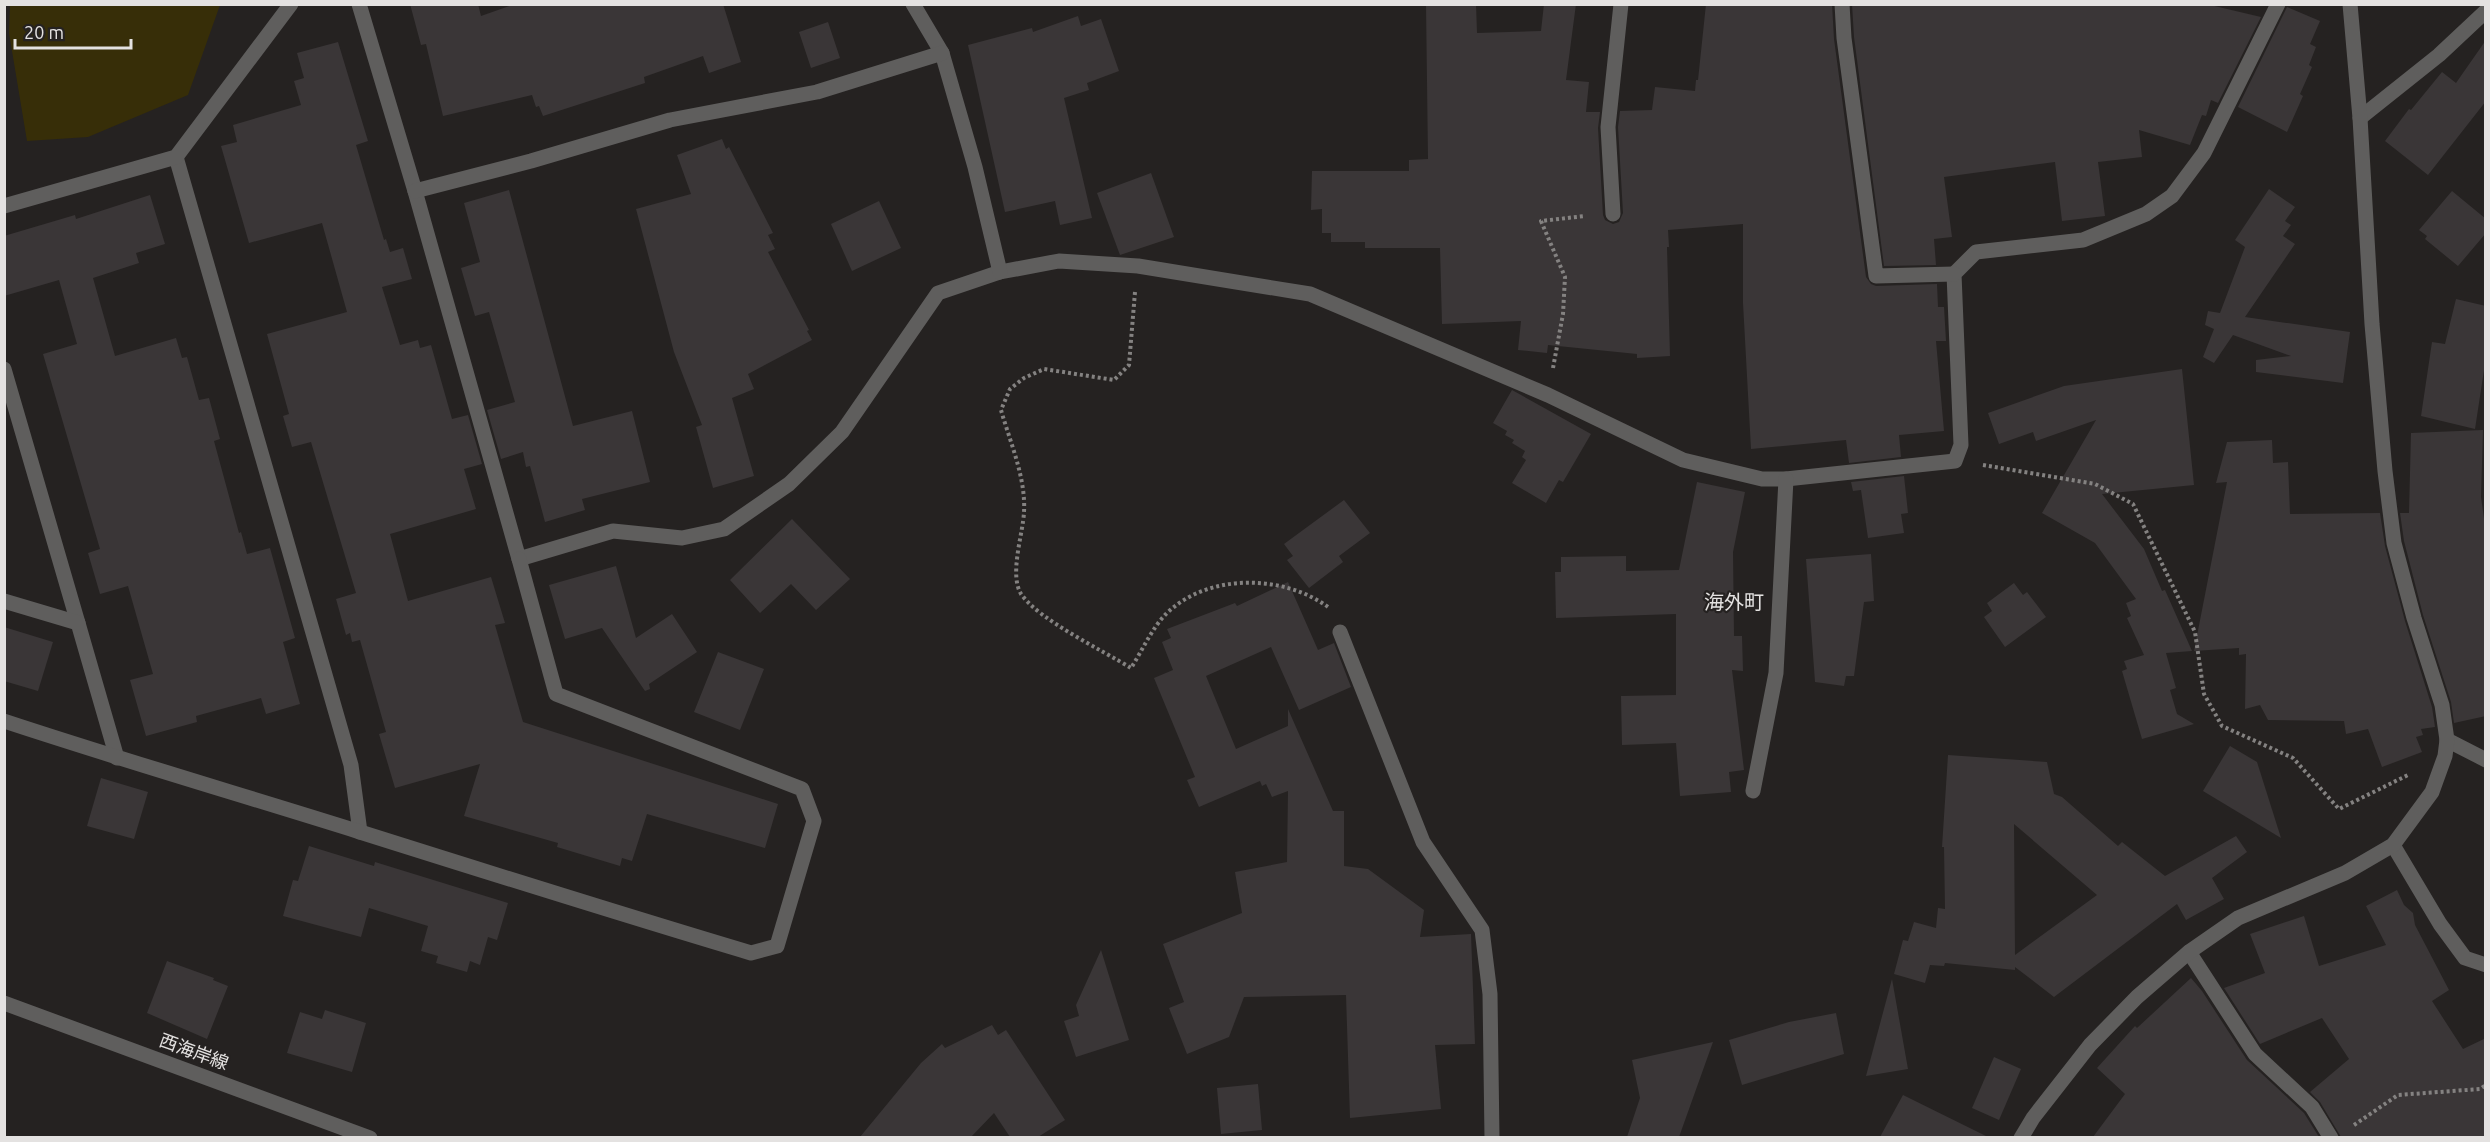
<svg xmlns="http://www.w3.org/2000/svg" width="2490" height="1142" font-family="Ubuntu,'Noto Sans JP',sans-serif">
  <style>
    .green { fill: #372e08 }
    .building { fill: #3a3637; fill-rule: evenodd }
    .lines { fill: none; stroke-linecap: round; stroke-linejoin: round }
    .path { stroke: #848281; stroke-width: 4; stroke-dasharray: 3 3; stroke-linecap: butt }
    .minor { stroke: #5f5e5d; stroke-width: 15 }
    .labels { text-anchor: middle; stroke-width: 4.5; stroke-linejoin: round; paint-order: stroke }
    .street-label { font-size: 18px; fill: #e4e2e1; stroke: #252221 }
    .neighbourhood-label { font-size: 20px; fill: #e4e2e1; stroke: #252221 }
  </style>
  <rect width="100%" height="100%" fill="#252221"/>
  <polygon class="green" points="10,5 10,4 220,5 188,95 88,137 27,141 9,33"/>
  <g class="building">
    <polygon points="410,4 478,4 481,16 515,4 723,4 741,62 709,73 703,56 644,77 645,83 543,116 539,106 536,107 532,95 443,116 426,44 421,45"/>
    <polygon points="1426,4 1476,4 1477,33 1541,31 1544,4 1576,4 1566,80 1589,82 1586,112 1600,112 1598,128 1603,215 1605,220 1613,224 1619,222 1623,213 1618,127 1620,111 1652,110 1655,87 1695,91 1696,80 1698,80 1706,4 1832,4 1834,39 1866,277 1871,284 1876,286 1937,284 1938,307 1944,307 1946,341 1936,341 1944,431 1899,435 1901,457 1849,463 1846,440 1751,449 1743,303 1743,224 1668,230 1669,247 1667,247 1670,356 1637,358 1637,354 1548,345 1547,353 1518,350 1521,321 1442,324 1440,248 1365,248 1365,242 1331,242 1331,233 1322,233 1322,209 1311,210 1312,171 1409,171 1409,160 1428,159"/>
    <polygon points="1852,4 2206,4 2261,17 2218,103 2211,100 2206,116 2202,115 2190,145 2139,130 2142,157 2098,162 2105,216 2062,221 2055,162 1944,177 1952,237 1934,239 1936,265 1884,266 1854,37"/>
    <polygon points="2287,7 2320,21 2310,44 2316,47 2309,65 2312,67 2300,94 2303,96 2287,132 2238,107"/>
    <polygon points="1078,16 1081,26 1101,19 1119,71 1087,83 1089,90 1064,98 1092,218 1060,225 1055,201 1005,212 968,45 1032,28 1033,32"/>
    <polygon points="828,22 840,58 811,68 799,32"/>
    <polygon points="2486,40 2486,101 2428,175 2385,141 2409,109 2411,110 2442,72 2456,83"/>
    <polygon points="338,42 368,141 356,145 384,240 386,239 390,252 403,248 412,279 382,287 400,345 418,340 420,348 431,345 452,419 468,415 482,464 464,469 476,509 390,534 408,601 491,577 505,623 495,625 523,722 778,804 765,848 647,814 632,861 622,858 620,866 557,847 558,843 464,816 480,764 395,788 379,734 386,732 360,640 352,642 350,633 346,635 336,599 356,593 311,442 292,447 283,416 289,414 267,334 347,312 322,223 249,243 221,146 237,142 233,125 301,105 294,81 304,78 297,53"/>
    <polygon points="722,139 726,149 729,147 773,233 768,235 775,249 768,252 809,330 807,331 812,340 748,374 754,389 732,398 754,476 713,488 696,427 702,425 674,352 636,209 691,194 677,155"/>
    <polygon points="1151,173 1174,237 1120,255 1097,193"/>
    <polygon points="2269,189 2295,207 2285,221 2291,225 2283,236 2295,244 2245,317 2350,332 2343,383 2256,372 2256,360 2291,356 2233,335 2214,363 2203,357 2214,329 2205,325 2208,311 2220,313 2245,247 2235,240"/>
    <polygon points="509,190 573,426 632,411 650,482 582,499 585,510 545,522 530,466 526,467 523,452 501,459 487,410 515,402 489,312 475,316 461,268 480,262 464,203"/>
    <polygon points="2452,191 2486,219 2486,233 2458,266 2425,239 2427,236 2419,230"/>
    <polygon points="150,195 165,244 136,253 139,263 93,278 115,356 176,338 182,358 187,357 199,400 209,398 220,439 214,441 239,533 241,532 247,554 270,548 295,638 283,642 300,704 266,714 261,698 196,716 197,722 146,736 130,680 153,674 128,586 100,594 88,553 100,549 43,354 77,344 59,280 4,296 4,236 75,215 76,219"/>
    <polygon points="879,201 901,248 852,271 831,224"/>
    <polygon points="2456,299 2486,306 2486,357 2475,429 2421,416 2432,342 2445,344"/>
    <polygon points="2182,369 2194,485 2102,494 2144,549 2162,591 2165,590 2192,651 2166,653 2176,688 2170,690 2177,714 2194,724 2142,739 2122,671 2127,669 2124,661 2144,655 2127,618 2131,616 2126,603 2136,599 2095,543 2042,513 2096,420 2036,441 2033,432 1999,444 1988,413 2064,386"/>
    <polygon points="1512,390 1591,434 1563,482 1559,480 1546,503 1512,483 1526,460 1522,457 1525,451 1512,443 1514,440 1505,435 1507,431 1493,423"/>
    <polygon points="2483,430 2481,497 2486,533 2486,716 2454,723 2451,702 2423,615 2404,541 2400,513 2409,513 2411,433"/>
    <polygon points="2272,440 2273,463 2288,462 2290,514 2380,513 2385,546 2405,621 2432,707 2435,727 2421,729 2423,735 2416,737 2422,752 2382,767 2368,729 2346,734 2344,721 2268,720 2260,705 2245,709 2246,654 2239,655 2239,648 2194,651 2227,482 2216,483 2227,442"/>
    <polygon points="1904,476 1908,513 1901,514 1904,533 1868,538 1861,490 1853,491 1851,482"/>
    <polygon points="1697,482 1745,492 1733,552 1734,636 1742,636 1743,671 1732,670 1744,770 1729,772 1731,792 1680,796 1676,743 1622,745 1621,696 1676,695 1676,614 1556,618 1555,572 1561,572 1561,557 1626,556 1626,571 1679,570"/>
    <polygon points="1344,500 1370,533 1339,556 1343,562 1309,588 1287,560 1293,556 1284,544"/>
    <polygon points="792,519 850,579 816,610 791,584 760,613 730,580"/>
    <polygon points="1871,554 1874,601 1864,602 1854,676 1846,676 1844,686 1815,682 1806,559"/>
    <polygon points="616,566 636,638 672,614 697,652 649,684 650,689 645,691 602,628 565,639 549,585"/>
    <polygon points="1288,582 1318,650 1334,643 1351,687 1299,710 1271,647 1206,676 1236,749 1288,726 1288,709 1333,811 1344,811 1344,866 1368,869 1424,910 1420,937 1471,934 1475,1044 1435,1045 1441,1109 1350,1118 1346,995 1244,997 1229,1037 1187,1054 1169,1008 1184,1002 1163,944 1242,913 1235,872 1287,862 1288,791 1272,797 1266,784 1262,786 1260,781 1199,807 1187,780 1195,777 1154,678 1173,670 1162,642 1171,638 1167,629 1235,603 1237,606"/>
    <polygon points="2014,583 2023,595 2027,592 2046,617 2005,647 1984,617 1992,611 1987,603"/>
    <polygon points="4,627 53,642 38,691 4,681"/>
    <polygon points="718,652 764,669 740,730 694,712"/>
    <polygon points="2230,746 2257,762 2281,838 2203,791"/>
    <path d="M1948 755 2047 762 2054 794 2062 797 2118 846 2122 842 2165 876 2236 836 2247 852 2212 878 2224 899 2186 920 2177 904 2054 997 2015 967V970L1945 963 1944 966 1930 965 1925 983 1894 974 1903 940 1908 941 1914 922 1936 928 1938 908 1945 909 1944 847H1942ZM2014 824 2097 895 2015 955Z"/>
    <polygon points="101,778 148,792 134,839 87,826"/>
    <polygon points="309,846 374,866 375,862 508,903 497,940 488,937 480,965 470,961 467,972 436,963 438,956 421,951 428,926 369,908 361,937 283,916 293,880 298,881"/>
    <polygon points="2397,890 2404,905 2413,913 2415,925 2449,990 2432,1001 2463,1049 2486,1038 2486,1137 2341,1137 2320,1102 2310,1092 2349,1059 2322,1018 2260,1044 2224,988 2265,973 2250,934 2304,916 2319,966 2386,945 2366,906"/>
    <polygon points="1101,950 1129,1040 1076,1057 1064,1021 1079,1016 1076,1005"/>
    <polygon points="167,961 214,978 213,980 228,986 207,1039 147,1013"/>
    <polygon points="2191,978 2202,991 2247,1060 2304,1113 2319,1137 2093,1137 2125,1094 2097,1068 2135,1026 2137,1028"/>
    <polygon points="1892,979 1908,1069 1866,1076"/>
    <polygon points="325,1010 366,1023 352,1072 287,1053 300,1012 322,1019"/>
    <polygon points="1836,1013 1844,1054 1742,1085 1729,1040 1789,1022"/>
    <polygon points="992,1025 998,1035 1006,1030 1065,1120 1038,1137 1010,1137 994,1113 971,1137 860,1137 921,1063 942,1044 945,1048"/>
    <polygon points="1713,1042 1679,1137 1627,1137 1640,1098 1632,1060"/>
    <polygon points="1994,1057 2021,1069 1999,1120 1972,1108"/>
    <polygon points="1258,1084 1262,1130 1221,1134 1217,1088"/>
    <polygon points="1903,1095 1988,1137 1880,1137"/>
  </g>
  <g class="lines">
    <g class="path">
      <path d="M1135 292 1129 365 1114 380 1044 369 1024 378 1010 389 1001 410C1010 442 1026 478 1024 512 1023 534 1009 574 1021 594 1039 620 1102 650 1131 668 1142 651 1152 628 1166 614 1207 573 1283 574 1328 607"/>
      <polyline points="1553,368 1563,314 1565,277 1541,221 1585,216"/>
      <polyline points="1983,465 2095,484 2133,504 2195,632 2204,694 2222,726 2293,758 2339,809 2408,775"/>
      <polyline points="2354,1125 2398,1095 2480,1089 2486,1085"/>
    </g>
    <g class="minor">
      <polyline points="359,4 415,191 519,559 613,531 682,538 724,529 789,484 842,432 938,293 1000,272 1059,261 1138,266 1310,294 1548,395 1683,460 1762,479 1786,479 1955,461 1961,445 1954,274 1976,252 2083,240 2146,214 2172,196 2204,153 2278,4"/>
      <polyline points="913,4 942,53 975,167 1000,272"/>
      <polyline points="1842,4 1844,38 1876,276 1954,274"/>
      <polyline points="2360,118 2439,55 2486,11"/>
      <polyline points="176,157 351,765 360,832"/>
      <polyline points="415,191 531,161 670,120 817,92 942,53"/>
      <polyline points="4,206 176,157 291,4"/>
      <polyline points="1613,214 1608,127 1621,4"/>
      <polyline points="4,369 78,623"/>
      <polyline points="4,601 78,623 117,758"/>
      <polyline points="1340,632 1423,842 1482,930 1490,994 1492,1138"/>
      <path d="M4 721C122 760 242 795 360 832 490 873 620 914 751 953L777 946 814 821 802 789 556 694 519 559"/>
      <polyline points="2447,740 2486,760"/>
      <polyline points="1753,791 1776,673 1786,479"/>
      <polyline points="2393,845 2440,924 2465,958 2486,965"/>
      <polyline points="2189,952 2255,1054 2312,1107 2331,1138"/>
      <polyline points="4,1003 370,1138"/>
      <polyline points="2021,1138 2033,1118 2090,1045 2137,997 2189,952 2238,918 2345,873 2393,845 2432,792 2445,756 2447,740 2442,705 2414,618 2394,543 2385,471 2372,324 2360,118 2350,4"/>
    </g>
  </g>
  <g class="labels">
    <g class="street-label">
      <text transform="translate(194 1052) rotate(20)" y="6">西海岸線</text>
    </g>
    <g class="neighbourhood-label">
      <text x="1734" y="609">海外町</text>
    </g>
  </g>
  <rect width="2490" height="1142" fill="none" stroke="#e4e2e1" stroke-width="12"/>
  <path d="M15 39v9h116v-9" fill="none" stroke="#e4e2e1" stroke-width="3"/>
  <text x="24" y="39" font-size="18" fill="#e4e2e1" stroke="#252221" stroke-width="4.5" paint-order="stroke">20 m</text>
</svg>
